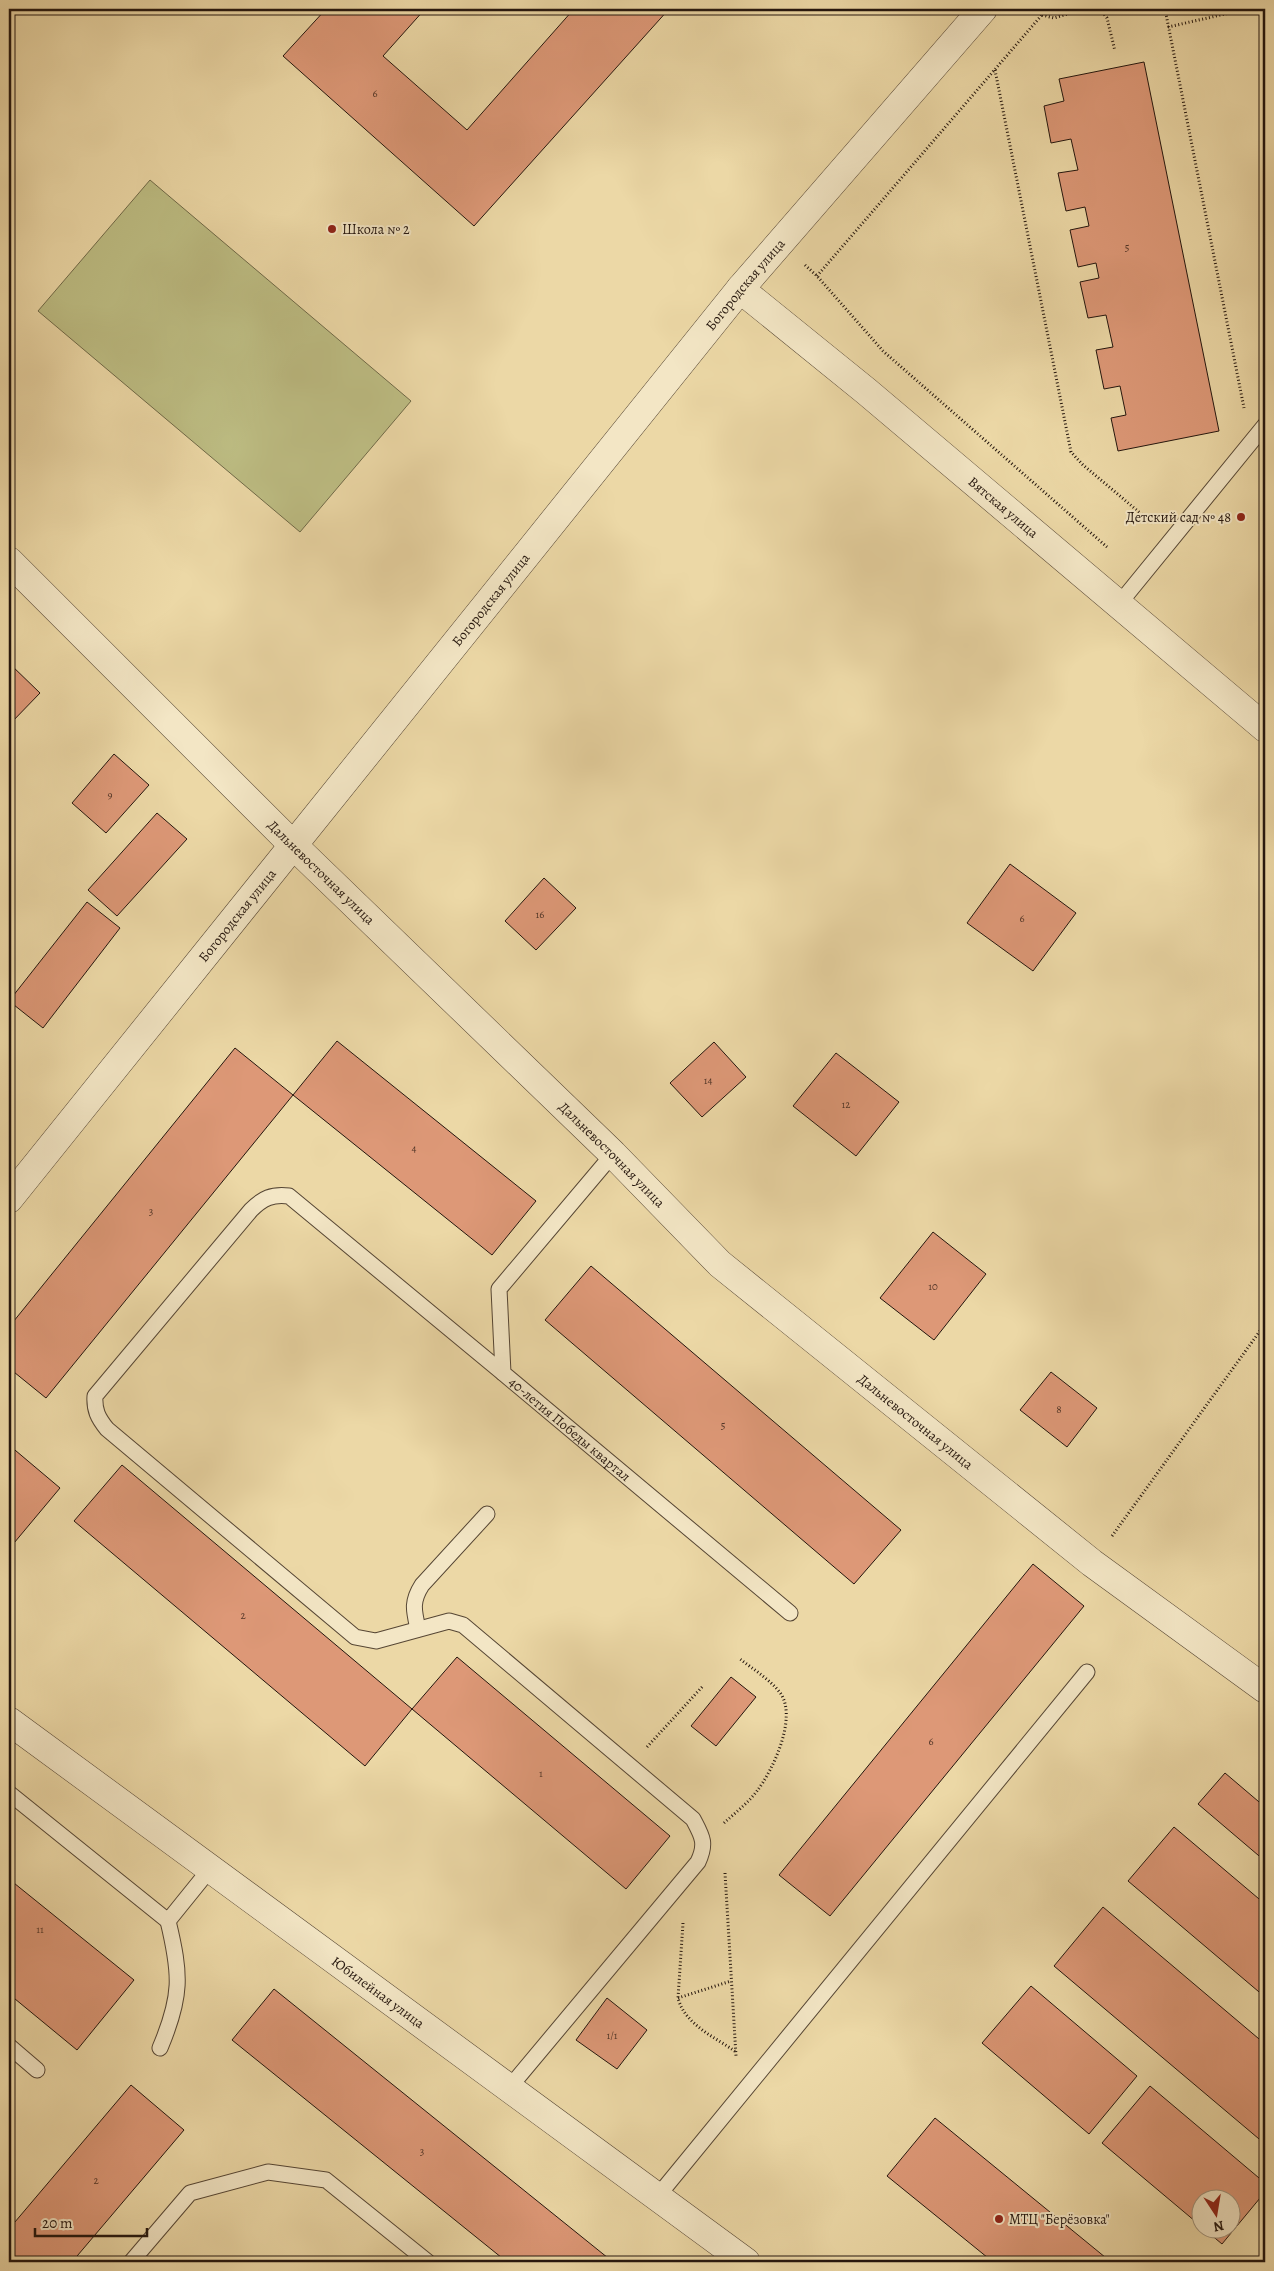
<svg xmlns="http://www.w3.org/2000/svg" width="1274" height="2271" font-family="Alegreya,serif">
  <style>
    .green { fill: #bdbd83; stroke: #706a48 }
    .building { fill: #dd9877; stroke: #24160e }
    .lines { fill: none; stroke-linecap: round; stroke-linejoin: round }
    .service-casing { stroke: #564634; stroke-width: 17 }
    .minor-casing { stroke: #564634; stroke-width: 29 }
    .path { stroke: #24160e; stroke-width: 3; stroke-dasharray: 1 2.5; stroke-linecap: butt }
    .service { stroke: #f3e6c5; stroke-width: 15 }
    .minor { stroke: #f3e6c5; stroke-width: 28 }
    .poi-dot { fill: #8f2418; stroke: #f3e6c5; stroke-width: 2 }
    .labels { text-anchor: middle; stroke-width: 4; stroke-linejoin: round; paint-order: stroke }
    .number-label { font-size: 11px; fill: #523628 }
    .poi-label { font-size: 14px; fill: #24160e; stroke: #f3e6c5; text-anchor: start }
    .street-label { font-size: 14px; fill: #24160e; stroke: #f3e6c5 }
  </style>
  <rect width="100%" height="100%" fill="#ecd8a6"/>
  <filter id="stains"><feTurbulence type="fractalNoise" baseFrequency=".004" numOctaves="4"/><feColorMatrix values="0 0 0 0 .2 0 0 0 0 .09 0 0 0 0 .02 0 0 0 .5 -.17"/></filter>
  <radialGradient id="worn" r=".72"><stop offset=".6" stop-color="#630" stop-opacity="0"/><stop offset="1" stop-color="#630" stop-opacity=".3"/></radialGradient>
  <polygon class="green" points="150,180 411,401 300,532 38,311"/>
  <g class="building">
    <polygon points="326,9 425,9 383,56 467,130 573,10 572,9 669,9 474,226 283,56"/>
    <polygon points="1144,62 1219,431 1118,451 1111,418 1126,415 1120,386 1104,389 1096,350 1113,347 1106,315 1088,318 1080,282 1099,278 1096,263 1078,267 1070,230 1089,226 1085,207 1066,211 1058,173 1078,170 1071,139 1051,143 1044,106 1064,101 1059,79"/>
    <polygon points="9,663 40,693 9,725"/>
    <polygon points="114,754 149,785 106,833 72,803"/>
    <polygon points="157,813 187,839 117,916 88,890"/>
    <polygon points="1010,864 1076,913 1033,971 967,923"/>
    <polygon points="544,878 576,908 536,950 505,921"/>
    <polygon points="87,902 120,928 43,1028 9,1001"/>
    <polygon points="337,1041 536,1201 492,1255 293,1095"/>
    <polygon points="714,1042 746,1077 702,1117 670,1083"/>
    <polygon points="235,1048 293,1095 46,1398 9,1368 9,1327"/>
    <polygon points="836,1053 899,1102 856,1156 793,1106"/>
    <polygon points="933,1232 986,1274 934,1340 880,1298"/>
    <polygon points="591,1266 901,1530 854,1584 545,1320"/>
    <polygon points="1051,1372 1097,1408 1067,1447 1020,1410"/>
    <polygon points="9,1445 60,1488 9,1549"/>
    <polygon points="122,1465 412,1709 365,1766 74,1521"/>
    <polygon points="1033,1564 1084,1606 830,1916 779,1875"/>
    <polygon points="457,1657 670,1836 626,1889 412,1709"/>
    <polygon points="731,1677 756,1697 716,1746 691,1726"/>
    <polygon points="1225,1773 1265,1807 1265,1861 1198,1804"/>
    <polygon points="1174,1827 1265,1904 1265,1997 1128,1881"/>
    <polygon points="9,1879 134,1980 77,2050 9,1994"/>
    <polygon points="1103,1907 1265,2044 1265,2144 1054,1966"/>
    <polygon points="1031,1986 1137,2076 1089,2134 982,2043"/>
    <polygon points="274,1989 613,2262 507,2262 232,2040"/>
    <polygon points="607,1998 647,2030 617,2069 576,2040"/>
    <polygon points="131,2085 184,2130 72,2262 9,2262 9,2229"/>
    <polygon points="1150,2086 1265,2183 1265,2192 1222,2244 1203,2228 1232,2228 1232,2198 1202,2198 1202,2227 1102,2143"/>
    <polygon points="935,2118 1111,2262 993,2262 887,2176"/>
  </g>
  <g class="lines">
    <defs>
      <g id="service">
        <polyline points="1119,604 1265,425"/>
        <path id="s1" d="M613 1154 499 1289 503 1373 790 1613"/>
        <path d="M503 1373 289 1196C272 1194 263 1198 251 1210L95 1396C94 1410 98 1418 107 1429L355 1637 376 1641 449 1621 463 1625 693 1819C702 1836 707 1843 698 1862L509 2088"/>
        <path d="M418 1629C414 1611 411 1602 422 1585L487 1514"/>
        <polyline points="9,1793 168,1921 210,1869"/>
        <polyline points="9,2046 37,2070"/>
        <path d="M160 2048C182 1996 181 1975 168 1921"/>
        <polyline points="657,2197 1087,1672"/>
        <polyline points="131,2262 190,2193 268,2172 326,2180 428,2262"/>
      </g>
      <g id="minor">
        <path id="s2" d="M740 289 866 391 1265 728"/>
        <path id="s3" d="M9 561 293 845 613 1154 720 1264 1092 1563 1265 1689"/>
        <path id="s4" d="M9 1199 740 289 983 9"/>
        <path id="s5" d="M9 1721 746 2262"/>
      </g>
    </defs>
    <use href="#service" class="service-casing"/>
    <use href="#minor" class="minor-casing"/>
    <g class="path">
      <polyline points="1100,9 1107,18 1115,51"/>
      <polyline points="1165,9 1244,408"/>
      <polyline points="1042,15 1054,18 1085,9"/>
      <polyline points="1168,27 1247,9"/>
      <polyline points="995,70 1071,452 1083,465 1152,523"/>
      <polyline points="805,265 817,276 883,351 1107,547"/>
      <polyline points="817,276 1047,9"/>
      <polyline points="1112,1536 1265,1324"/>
      <polyline points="647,1747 703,1686"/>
      <path d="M724 1823C735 1813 748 1803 757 1791 773 1770 797 1719 781 1694 772 1681 753 1669 740 1659"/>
      <polyline points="725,1873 736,2056"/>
      <path d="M683 1923 678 1998C685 2025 715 2037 736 2052"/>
      <polyline points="678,1998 731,1981"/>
    </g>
    <use href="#service" class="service"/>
    <use href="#minor" class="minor"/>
  </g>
  <g class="poi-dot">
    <circle cx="332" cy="229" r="5"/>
    <circle cx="1241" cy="517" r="5"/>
    <circle cx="999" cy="2219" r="5"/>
  </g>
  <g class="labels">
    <g class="number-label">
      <text x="375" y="97">6</text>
      <text x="1127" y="251">5</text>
      <text x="110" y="798">9</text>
      <text x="540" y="918">16</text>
      <text x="1022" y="922">6</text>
      <text x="708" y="1084">14</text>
      <text x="846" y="1108">12</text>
      <text x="414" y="1152">4</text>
      <text x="151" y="1215">3</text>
      <text x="933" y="1290">10</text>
      <text x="1059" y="1413">8</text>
      <text x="723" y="1429">5</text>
      <text x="243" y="1619">2</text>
      <text x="931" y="1745">6</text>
      <text x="541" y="1777">1</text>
      <text x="40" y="1933">11</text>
      <text x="612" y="2039">1/1</text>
      <text x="422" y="2155">3</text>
      <text x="96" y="2184">2</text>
    </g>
    <g class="poi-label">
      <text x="342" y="234">Школа № 2</text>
      <text x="1231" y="522" text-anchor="end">Детский сад № 48</text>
      <text x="1009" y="2224">МТЦ "Берёзовка"</text>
    </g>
    <g class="street-label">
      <text dy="5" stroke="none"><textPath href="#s4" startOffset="1174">Богородская улица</textPath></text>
      <text dy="5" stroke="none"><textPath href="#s2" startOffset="342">Вятская улица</textPath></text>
      <text dy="5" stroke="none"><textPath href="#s4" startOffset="769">Богородская улица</textPath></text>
      <text dy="5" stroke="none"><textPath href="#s3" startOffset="441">Дальневосточная улица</textPath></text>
      <text dy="5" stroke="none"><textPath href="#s4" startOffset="364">Богородская улица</textPath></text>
      <text dy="5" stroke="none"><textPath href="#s3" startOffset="846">Дальневосточная улица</textPath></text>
      <text dy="5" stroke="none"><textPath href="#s3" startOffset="1251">Дальневосточная улица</textPath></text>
      <text dy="5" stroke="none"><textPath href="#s1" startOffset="348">40-летия Победы квартал</textPath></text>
      <text dy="5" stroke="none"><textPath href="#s5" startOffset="458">Юбилейная улица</textPath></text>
    </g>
  </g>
  <rect width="1274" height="2271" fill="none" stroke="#ecd8a6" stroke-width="30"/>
  <rect x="10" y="10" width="1254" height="2251" fill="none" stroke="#24160e" stroke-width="2.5"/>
  <rect x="15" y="15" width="1244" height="2241" fill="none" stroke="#24160e"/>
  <g transform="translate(1216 2214) rotate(168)"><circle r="24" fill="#f3e6c5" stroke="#a0937c"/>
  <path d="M0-4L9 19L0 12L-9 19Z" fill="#8f2418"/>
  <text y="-8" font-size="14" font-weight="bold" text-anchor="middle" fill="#24160e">N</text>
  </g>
  <path d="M35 2228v8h112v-8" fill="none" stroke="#24160e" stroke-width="2.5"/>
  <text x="42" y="2228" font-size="15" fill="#24160e" stroke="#f3e6c5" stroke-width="4" paint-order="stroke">20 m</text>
  <rect width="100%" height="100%" filter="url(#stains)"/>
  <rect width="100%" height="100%" fill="url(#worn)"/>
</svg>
